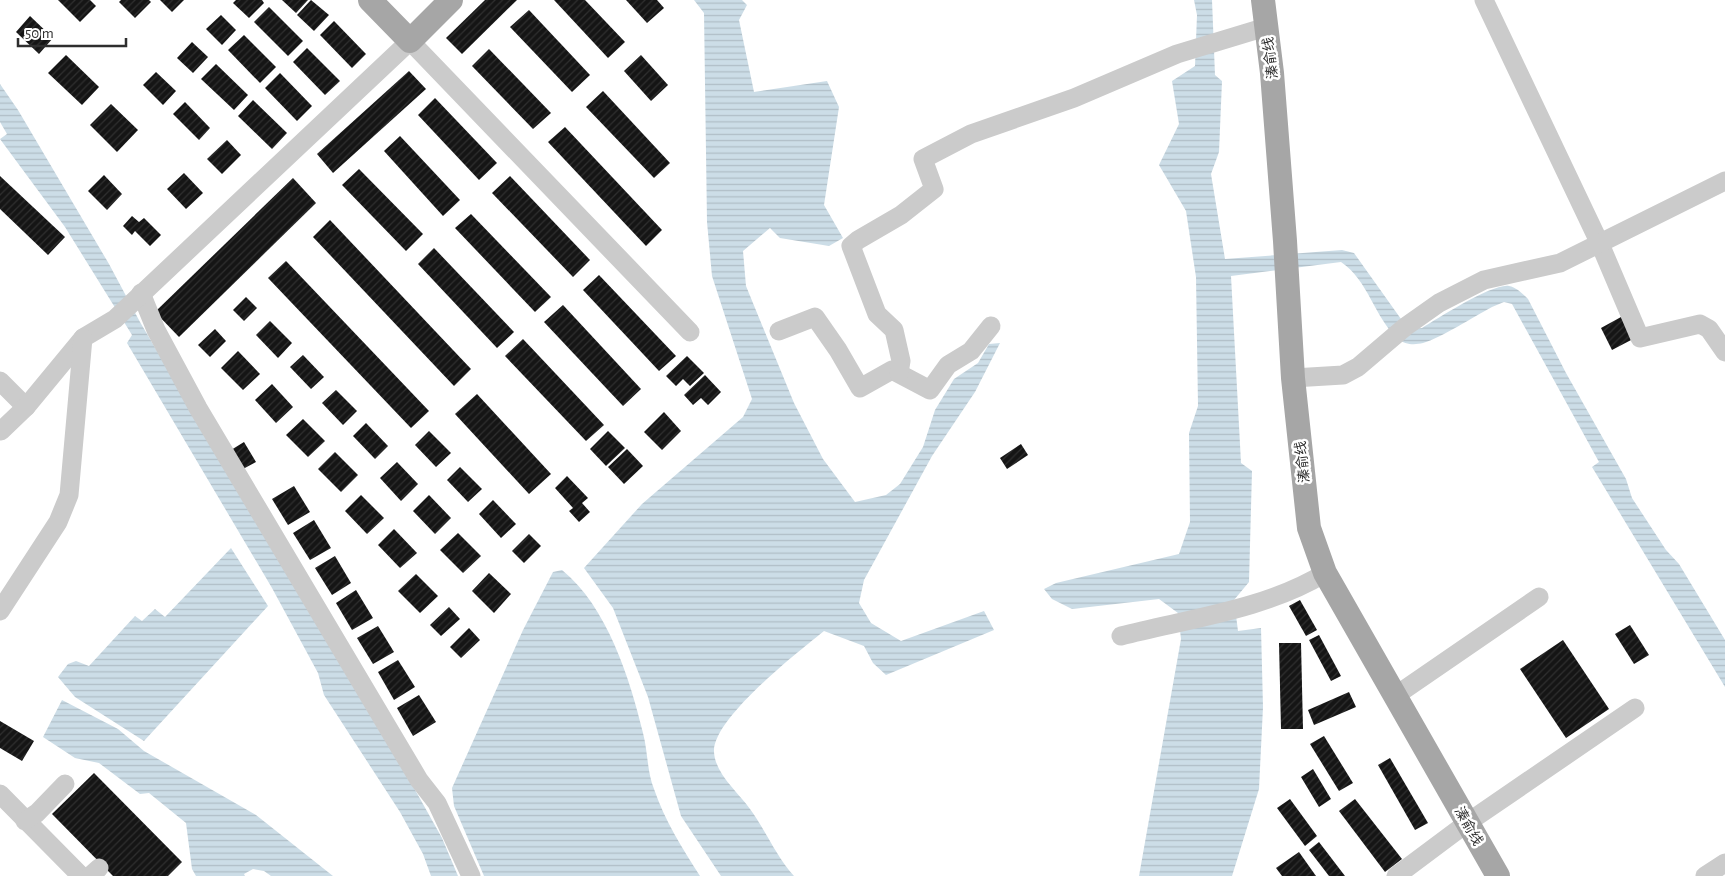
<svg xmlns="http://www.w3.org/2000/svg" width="1725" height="876" font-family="'Alegreya Sans','Noto Sans SC',sans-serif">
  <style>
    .water { fill: url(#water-rules) }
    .building { fill: url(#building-hatch) }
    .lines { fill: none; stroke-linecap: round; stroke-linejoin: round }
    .minor { stroke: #cbcbcb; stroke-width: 19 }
    .major { stroke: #a6a6a6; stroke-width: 24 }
    .labels { text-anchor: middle; stroke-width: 5; stroke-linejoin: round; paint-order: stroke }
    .street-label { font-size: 14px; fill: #2e2e2e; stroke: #fff }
  </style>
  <defs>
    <pattern id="water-rules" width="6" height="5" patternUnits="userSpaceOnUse" patternTransform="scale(1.25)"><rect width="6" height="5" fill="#ccdde7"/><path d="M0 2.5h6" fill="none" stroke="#b0bec6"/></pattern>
    <pattern id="building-hatch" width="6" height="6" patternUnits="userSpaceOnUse" patternTransform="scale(1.25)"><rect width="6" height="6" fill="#151515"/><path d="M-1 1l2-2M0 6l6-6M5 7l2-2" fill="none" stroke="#2f2f2f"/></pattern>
  </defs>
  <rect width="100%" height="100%" fill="#fff"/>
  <g class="water">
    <path d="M694 0H742L747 5 739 20 754 92 827 81 839 107 824 205 843 238 829 246 780 238 770 228 743 251 746 286 794 403 823 459 855 502 886 495 900 484 923 447 935 410 954 379 978 363 989 344 1000 343 975 392 932 456 864 580 859 603 871 623 901 641 984 611 994 630 886 675 873 663 864 646 824 631C798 652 712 719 714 752 715 774 739 793 750 809 766 831 776 856 794 876H721L681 816 648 697 613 608 584 568 642 504 743 417 752 399 712 276 707 222 704 13Z"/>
    <path d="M1194 0H1212L1215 75 1222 81 1219 152 1211 174 1225 259 1342 250 1354 253 1401 319 1412 329 1422 328C1437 319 1493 283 1509 286 1516 287 1523 294 1528 299L1566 373 1626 479 1632 498 1666 550 1679 564 1725 640V687L1592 467 1599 462 1512 304 1504 302 1492 307C1473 317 1443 337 1423 343 1415 345 1405 345 1398 339 1374 317 1369 281 1341 262L1231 276 1241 463 1252 471 1249 582 1234 600 1238 631 1261 628 1263 707 1259 789 1232 876H1139L1181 639 1178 613 1159 599 1072 609 1052 599 1044 589 1056 583 1179 554 1190 522 1189 433 1198 406 1196 277 1186 211 1159 165 1179 124 1172 81 1195 66 1197 15Z"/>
    <polygon points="0,84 18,110 109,264 140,322 409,779 442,838 458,876 431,876 423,854 400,812 324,695 318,673 272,588 127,343 132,335 65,227 0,139 7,134 0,122"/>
    <polygon points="231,548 268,606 144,741 75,697 58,677 68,664 76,661 89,666 135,616 142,621 155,609 165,617"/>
    <path d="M562 570C607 606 630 679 643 733 648 752 647 772 654 789 665 821 682 848 700 876H484L454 806 452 788 523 630 553 572Z"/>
    <polygon points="62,700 118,729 144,751 256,815 333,876 271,876 264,871 253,869 244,874 245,876 196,876 192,869 186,823 149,793 140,794 99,763 75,758 43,737"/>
  </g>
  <g class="building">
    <polygon points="58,0 90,0 96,6 80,22"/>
    <polygon points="121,0 149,0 151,2 135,18 119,2"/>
    <polygon points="160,0 184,0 172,12"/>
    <polygon points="236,0 262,0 264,3 249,18 233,3"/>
    <polygon points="282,0 308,0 296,13"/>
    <polygon points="311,0 329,15 314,31 297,15"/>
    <polygon points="485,0 517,0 462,54 446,38"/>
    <polygon points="554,0 585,0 625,42 608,58"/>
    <polygon points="626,0 657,0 664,8 647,23"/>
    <polygon points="269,7 303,41 288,56 254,22"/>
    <polygon points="529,10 590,75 572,92 510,27"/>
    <polygon points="221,15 236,30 222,45 206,29"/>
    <polygon points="30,16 53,38 39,54 16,32"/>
    <polygon points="334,21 366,54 352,68 320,35"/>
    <polygon points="244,35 276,67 260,83 228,50"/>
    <polygon points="192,42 208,57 193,73 177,58"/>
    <polygon points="307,48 340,81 325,95 293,62"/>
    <polygon points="489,49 551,113 533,129 472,66"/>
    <polygon points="66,55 99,87 82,105 48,73"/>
    <polygon points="641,55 668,85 651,101 624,71"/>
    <polygon points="216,64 248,95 234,110 201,79"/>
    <polygon points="409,71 426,89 333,173 317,154"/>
    <polygon points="156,72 176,91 163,105 143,85"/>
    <polygon points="280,73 312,106 297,121 265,88"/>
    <polygon points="603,91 670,163 654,178 586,107"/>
    <polygon points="435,98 497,163 479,180 418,115"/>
    <polygon points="253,100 287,133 272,149 238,116"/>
    <polygon points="185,102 210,128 199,140 173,114"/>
    <polygon points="111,104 138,130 117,152 90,125"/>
    <polygon points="565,127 662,230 646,246 548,142"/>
    <polygon points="400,136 460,200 443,216 384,151"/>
    <polygon points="227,140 241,155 222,174 207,159"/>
    <polygon points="359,169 423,234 406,251 342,185"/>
    <polygon points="184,173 203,193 186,209 167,189"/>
    <polygon points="104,175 122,194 107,210 88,191"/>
    <polygon points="0,176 65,237 48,255 0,209"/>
    <polygon points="510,176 590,260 573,277 492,193"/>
    <polygon points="293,178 316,203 179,337 155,312"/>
    <polygon points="471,214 551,297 535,312 455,228"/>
    <polygon points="132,216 139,222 144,218 161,235 150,246 135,231 132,235 123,226"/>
    <polygon points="330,220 471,369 454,386 313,237"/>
    <polygon points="434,248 514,332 497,348 418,264"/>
    <polygon points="286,261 429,411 411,428 268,278"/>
    <polygon points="599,275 676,356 659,371 583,290"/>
    <polygon points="246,297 257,308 244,321 233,310"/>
    <polygon points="563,305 641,389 623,406 544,322"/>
    <polygon points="1621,317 1633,339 1612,350 1601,328"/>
    <polygon points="270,321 292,343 278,358 256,335"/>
    <polygon points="215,329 226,341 210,357 198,345"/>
    <polygon points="523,339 604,425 586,441 505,356"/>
    <polygon points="238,351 260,374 243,390 221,368"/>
    <polygon points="303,355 324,377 311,389 290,367"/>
    <polygon points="687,356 704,373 690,386 683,379 676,386 666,376"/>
    <polygon points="705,375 721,392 708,405 701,398 693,405 684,395"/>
    <polygon points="272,384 293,407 276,423 255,400"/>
    <polygon points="336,390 357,411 343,425 322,403"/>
    <polygon points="477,394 551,474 529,494 455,414"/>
    <polygon points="664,412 681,431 662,450 644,432"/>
    <polygon points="303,419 325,441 308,457 286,435"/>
    <polygon points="366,423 388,446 375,459 353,436"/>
    <polygon points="429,431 451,453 436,467 415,445"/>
    <polygon points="608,431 625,448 606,466 590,449"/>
    <polygon points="244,442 256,462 243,469 231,450"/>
    <polygon points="1021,444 1028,455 1007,469 1000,458"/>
    <polygon points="627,449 643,466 624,484 608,467"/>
    <polygon points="335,452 358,475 341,492 318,469"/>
    <polygon points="397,462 418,484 401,501 380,478"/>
    <polygon points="460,467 482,489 468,502 447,480"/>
    <polygon points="567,476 588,498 582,503 590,512 579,522 569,511 573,508 555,488"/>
    <polygon points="294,486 310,512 288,525 272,499"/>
    <polygon points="361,495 384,518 367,534 345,511"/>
    <polygon points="429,495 451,518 435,534 413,511"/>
    <polygon points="493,500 516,524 501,538 479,514"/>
    <polygon points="314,520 331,548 310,560 293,533"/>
    <polygon points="394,529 417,553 400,568 378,545"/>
    <polygon points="458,533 481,556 463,573 440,550"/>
    <polygon points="529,534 541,546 524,563 512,551"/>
    <polygon points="335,556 351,583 332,595 315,568"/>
    <polygon points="489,573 511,594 494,613 472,591"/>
    <polygon points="416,574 438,596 420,613 398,591"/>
    <polygon points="356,590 373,618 352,630 336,603"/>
    <polygon points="1300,600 1317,630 1306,636 1289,606"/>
    <polygon points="449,607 460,619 441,636 430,625"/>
    <polygon points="1630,625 1649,655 1634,664 1615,634"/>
    <polygon points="378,626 394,652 373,664 357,638"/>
    <polygon points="469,628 480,640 461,658 450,647"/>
    <polygon points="1319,635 1341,676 1331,681 1309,640"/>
    <polygon points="1563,640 1609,709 1566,738 1520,669"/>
    <polygon points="1279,643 1301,643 1303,729 1281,729"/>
    <polygon points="398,660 415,687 394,700 378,672"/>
    <polygon points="1349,692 1356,707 1314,725 1308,710"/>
    <polygon points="419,695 436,722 413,736 397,708"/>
    <polygon points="0,721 34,741 22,761 0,748"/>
    <polygon points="1324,736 1353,783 1339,791 1310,744"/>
    <polygon points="1390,758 1428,823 1415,830 1378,765"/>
    <polygon points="1313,769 1331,799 1319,807 1301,777"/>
    <polygon points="94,773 182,862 168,876 113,876 52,814"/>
    <polygon points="1290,799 1317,836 1305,846 1277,808"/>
    <polygon points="1355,799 1402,859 1385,872 1339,811"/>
    <polygon points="1319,842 1345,876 1329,876 1309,850"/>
    <polygon points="1299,852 1316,876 1282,876 1276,868"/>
  </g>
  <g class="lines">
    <g class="minor">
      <polyline points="1484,0 1600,244 1640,338 1700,324 1709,329 1725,352"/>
      <polyline points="141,293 156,330 198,408 419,780 437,803 471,876"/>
      <polyline points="779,331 815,317 838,350 860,388 892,370 930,390 948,365 971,351 991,326"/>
      <polyline points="899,373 901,361 894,330 877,314 851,246 858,240 901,215 934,189 923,159 971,134 1074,98 1177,54 1266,27"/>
      <polyline points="1293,378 1343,375 1358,367 1405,327 1439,303 1484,280 1560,263 1725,181"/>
      <polyline points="0,381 26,407"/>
      <polyline points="1,431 26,407 83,338 115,319 410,41 690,332"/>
      <polyline points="0,611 58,522 69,495 83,338"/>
      <path d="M1121 636C1187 619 1267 609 1325 573"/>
      <polyline points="1395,696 1539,597"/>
      <polyline points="0,794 81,876"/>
      <polyline points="25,821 37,813 65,784"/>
      <polyline points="90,876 99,868"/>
      <polyline points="1396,876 1467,823 1635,708"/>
      <polyline points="1705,876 1725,863"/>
    </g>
    <g class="major">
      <polyline points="370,0 410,41 451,0"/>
      <polyline points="1263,0 1272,73 1285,241 1293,378 1309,528 1325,573 1498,876"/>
    </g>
  </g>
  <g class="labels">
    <g class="street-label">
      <text transform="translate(1270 58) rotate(-97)" y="5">溱俞线</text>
      <text transform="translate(1302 462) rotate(-96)" y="5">溱俞线</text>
      <text transform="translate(1469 826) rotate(60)" y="5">溱俞线</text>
    </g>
  </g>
  <path d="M18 38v8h108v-8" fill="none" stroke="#2e2e2e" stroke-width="2.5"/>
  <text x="25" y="38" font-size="15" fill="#2e2e2e" stroke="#ffffff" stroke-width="4" paint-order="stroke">50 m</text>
</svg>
